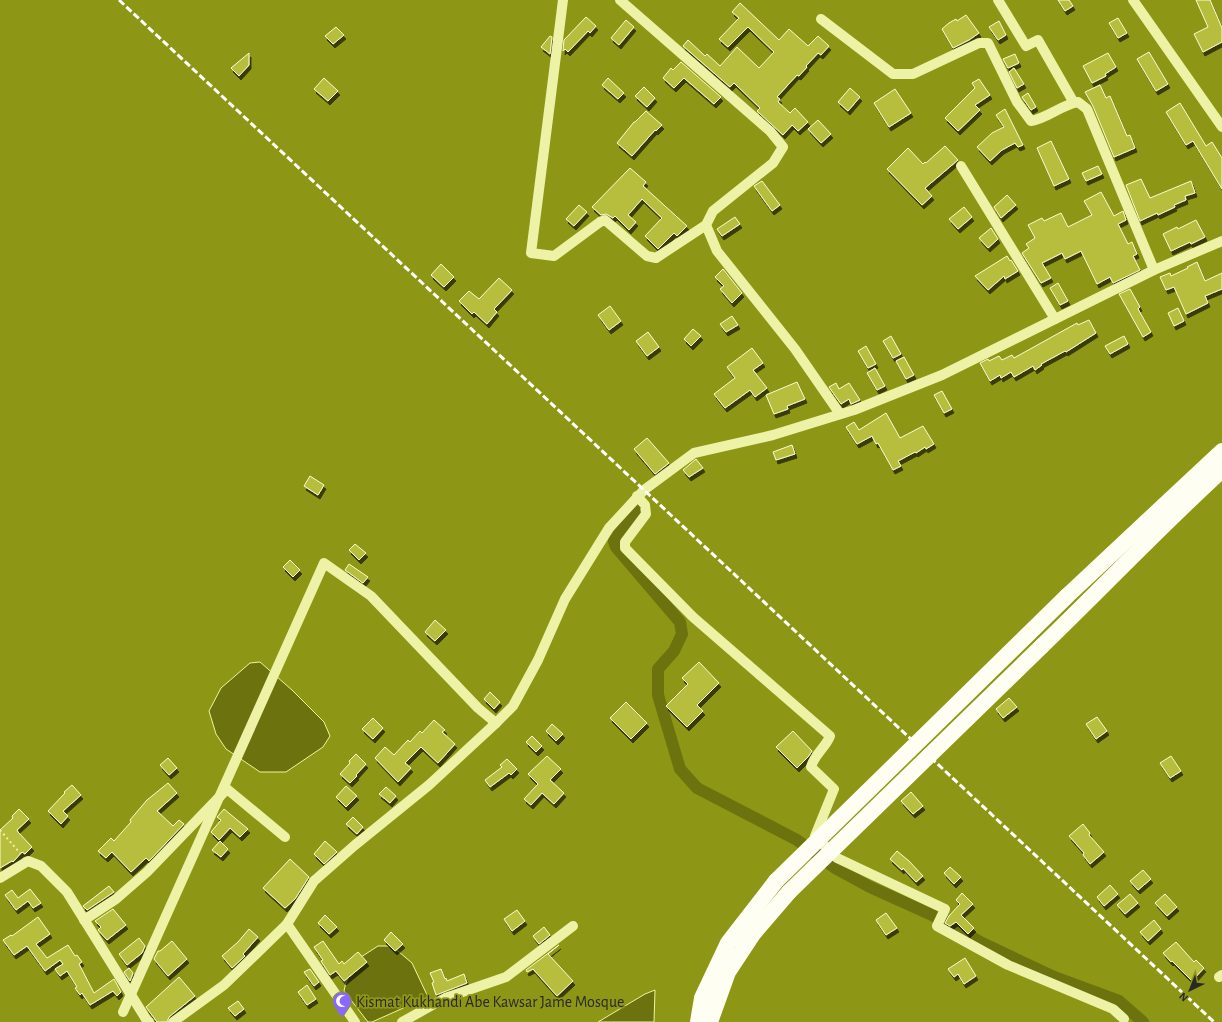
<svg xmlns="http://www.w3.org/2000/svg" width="1222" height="1022" font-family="'Alegreya Sans',sans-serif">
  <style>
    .water { fill: #6c730e; stroke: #f1f49a }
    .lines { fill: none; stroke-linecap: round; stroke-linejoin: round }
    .canal { stroke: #6c730e; stroke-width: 12 }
    .building { fill: #b7be3e; stroke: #fafccf; filter: url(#shadow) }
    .path { stroke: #eef2a7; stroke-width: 2; stroke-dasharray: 2 3; stroke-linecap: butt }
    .minor { stroke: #eef2a7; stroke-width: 10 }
    .primary { stroke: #fefff2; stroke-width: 16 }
    .rail { stroke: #fff; stroke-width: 3; stroke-dasharray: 7 3; stroke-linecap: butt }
    .primary-bridge { stroke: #fefff2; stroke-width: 16 }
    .labels { text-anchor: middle; stroke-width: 3.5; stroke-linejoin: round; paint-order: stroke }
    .poi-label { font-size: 16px; fill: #292929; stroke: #8e9616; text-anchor: start }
  </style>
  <defs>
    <filter id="shadow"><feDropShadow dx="2" dy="4" stdDeviation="0" flood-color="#0009"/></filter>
  </defs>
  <rect width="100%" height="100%" fill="#8e9616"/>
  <g class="water">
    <polygon points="260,662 292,690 324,722 330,736 323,747 286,772 260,772 226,749 216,734 209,711 221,688 250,663"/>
    <polygon points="378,946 392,946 412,963 428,997 372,1022 368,1022 344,991 346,982 358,959"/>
    <polygon points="655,990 654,1022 598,1022 645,994"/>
  </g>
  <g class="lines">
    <polyline class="canal" points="637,509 614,541 616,547 680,622 682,634 674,651 658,669 658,695 680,769 697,788 797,840 835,868 870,887 932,915 982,943 1054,977 1119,1001 1143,1022"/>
  </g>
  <g class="building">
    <polygon points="1058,0 1069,0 1073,6 1065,11"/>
    <polygon points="1196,0 1210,0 1222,28 1222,42 1203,52 1194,34 1208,27"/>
    <polygon points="740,3 779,40 789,29 808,46 818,36 829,46 821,55 818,53 806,66 807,67 799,76 797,75 777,97 780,99 778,102 790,113 795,108 808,122 798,131 792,125 783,135 757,111 760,108 734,83 730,87 683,46 688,40 705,56 707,54 720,66 737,47 759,68 774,52 748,27 728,47 719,39 739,18 732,12"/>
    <polygon points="966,15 979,33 969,40 953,48 942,29 949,23 956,19 957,21"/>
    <polygon points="586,17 596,26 590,33 588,31 568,52 565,49 563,51 564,40"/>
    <polygon points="1118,18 1127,33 1118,38 1109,23"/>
    <polygon points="626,20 634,27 619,45 611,38"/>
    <polygon points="999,21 1006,35 998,40 989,27"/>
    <polygon points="336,27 344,35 333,44 325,36"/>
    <polygon points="550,36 552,37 550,54 541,47"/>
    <polygon points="1149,52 1168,84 1156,91 1137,59"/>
    <polygon points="249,53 249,65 239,76 231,68"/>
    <polygon points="1108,53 1116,67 1105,74 1106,76 1092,83 1083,66"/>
    <polygon points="1015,54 1019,63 1008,68 1003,59"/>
    <polygon points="681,62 721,97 714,104 684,78 674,88 663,78 671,68 673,70"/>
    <polygon points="1014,68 1024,84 1017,88 1009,72"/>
    <polygon points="324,78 338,91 328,101 314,89"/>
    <polygon points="608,78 624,93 618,99 602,85"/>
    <polygon points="979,79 990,95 975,105 980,110 958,131 945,118 975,88 972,83"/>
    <polygon points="1100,85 1106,98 1110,96 1127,136 1130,135 1135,148 1114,157 1093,106 1085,92"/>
    <polygon points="644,87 655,98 647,107 635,96"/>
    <polygon points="850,88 860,97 848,111 838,102"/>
    <polygon points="895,89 911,113 889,127 874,103"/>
    <polygon points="1028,93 1036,107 1031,110 1022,97"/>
    <polygon points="1180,103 1206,146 1212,142 1222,158 1222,189 1193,141 1186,145 1166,112"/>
    <polygon points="1005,109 1023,145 1018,147 1015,143 1002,150 990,161 977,147 992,133 1004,127 996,115"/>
    <polygon points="646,111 662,125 656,131 655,130 632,156 617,143 634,122 635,122"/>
    <polygon points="818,120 831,134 821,143 808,129"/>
    <polygon points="1051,141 1069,179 1054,186 1037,148"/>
    <polygon points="945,146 958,160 925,188 932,196 922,205 887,169 908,148 923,164 925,162 926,163"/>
    <polygon points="1098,166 1102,174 1086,181 1082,173"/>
    <polygon points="630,168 646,182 643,186 687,226 677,236 674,233 658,249 645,236 662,218 642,199 628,215 636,222 629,230 615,216 613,218 606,214 601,215 592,207"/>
    <polygon points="1141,179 1150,198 1191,181 1195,193 1185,196 1186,200 1174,205 1175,207 1158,215 1157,213 1140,221 1126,185"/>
    <polygon points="762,181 780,205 772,211 754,186"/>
    <polygon points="1101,192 1114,216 1123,211 1126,220 1118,224 1128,244 1132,242 1137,254 1133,256 1140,270 1113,283 1110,277 1097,284 1081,251 1065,259 1062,253 1042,263 1051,278 1041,283 1022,253 1029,248 1026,244 1035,238 1028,225 1042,218 1044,221 1061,213 1068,227 1092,215 1084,201"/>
    <polygon points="1007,195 1016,205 1001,218 994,207"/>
    <polygon points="579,205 587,212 574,226 566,219"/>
    <polygon points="964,207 972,217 958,229 949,219"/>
    <polygon points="735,217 740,224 722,236 717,229"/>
    <polygon points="1196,220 1205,237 1191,244 1190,242 1171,251 1163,234 1177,227 1178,229"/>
    <polygon points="991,228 998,239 988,248 979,238"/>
    <polygon points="1007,256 1010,261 1011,260 1018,271 1005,279 1004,276 988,290 975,276"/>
    <polygon points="1197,262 1205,281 1222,273 1222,289 1205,296 1208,303 1186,314 1174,287 1166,290 1160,277 1170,273 1171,276 1188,268 1187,267"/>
    <polygon points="441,264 454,277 444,287 431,275"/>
    <polygon points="723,269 742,293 732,303 720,289 724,286 715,277"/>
    <polygon points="499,278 512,290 494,309 497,312 487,324 474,312 472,314 459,301 469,291 479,299"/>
    <polygon points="1058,283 1068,301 1060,305 1050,288"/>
    <polygon points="1130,289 1140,307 1138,309 1151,332 1143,337 1119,294"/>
    <polygon points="610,306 621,321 609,330 598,315"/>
    <polygon points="1178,308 1184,321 1174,326 1168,313"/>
    <polygon points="732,316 738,325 726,332 720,324"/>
    <polygon points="1089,320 1096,333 1066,352 1065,351 1041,364 1042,365 1035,370 1033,366 1014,377 1011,372 1001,378 1000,375 990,381 980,363 988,359 989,361 999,356 1002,360 1012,355 1014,358 1077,323 1078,325"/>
    <polygon points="693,329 701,336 691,346 684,339"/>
    <polygon points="648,332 659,347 647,356 636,341"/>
    <polygon points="891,336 901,354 893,358 883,341"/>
    <polygon points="1124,336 1128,344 1110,354 1105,346"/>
    <polygon points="866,346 876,364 868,368 858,351"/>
    <polygon points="752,348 763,363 753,370 767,388 755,397 750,390 725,408 714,394 735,378 727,367"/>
    <polygon points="904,357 914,375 906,379 896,361"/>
    <polygon points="875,368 885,386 877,390 867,373"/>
    <polygon points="797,382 805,399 787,406 788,409 774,414 766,395"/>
    <polygon points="836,383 839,389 849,383 860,400 851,404 849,399 841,404 829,387"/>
    <polygon points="942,391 952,409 944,413 934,395"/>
    <polygon points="886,413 900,438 923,426 934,444 926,449 925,447 916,453 915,452 898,461 901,466 893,470 878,443 876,444 872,436 857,444 846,427 854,422 859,430"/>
    <polygon points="647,438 669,463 655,474 634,449"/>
    <polygon points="792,445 795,454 776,460 773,452"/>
    <polygon points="696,459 703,468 689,477 683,470"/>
    <polygon points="310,476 324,485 318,495 304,486"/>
    <polygon points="355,544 366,553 359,560 349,550"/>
    <polygon points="290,560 300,570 293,577 283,567"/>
    <polygon points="349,564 368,577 363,583 345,570"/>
    <polygon points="435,620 446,630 435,641 425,632"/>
    <polygon points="699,662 719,683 697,705 703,711 687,727 666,706 688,684 682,678"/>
    <polygon points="490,692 500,702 494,709 484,699"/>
    <polygon points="1009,698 1017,707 1003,718 996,709"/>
    <polygon points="626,702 647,723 631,739 610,718"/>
    <polygon points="1097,717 1107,731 1096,739 1086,724"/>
    <polygon points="373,718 383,728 373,739 362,729"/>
    <polygon points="434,720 445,730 442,732 455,744 438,763 421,747 405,763 411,768 398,782 375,758 385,747 394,755 408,740 410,742 420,731 422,733"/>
    <polygon points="552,724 563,734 556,741 546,731"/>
    <polygon points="793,731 812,751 808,757 797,768 776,747"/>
    <polygon points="532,736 542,746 536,752 526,742"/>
    <polygon points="356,754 366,764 356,775 357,776 350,783 340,774 350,763 349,761"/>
    <polygon points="547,756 561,769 550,780 564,793 554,804 542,793 531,805 524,799 538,784 528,774"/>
    <polygon points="1171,756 1181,771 1170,778 1160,763"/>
    <polygon points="168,758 177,768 169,775 160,765"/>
    <polygon points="507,759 517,769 511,775 509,773 490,787 485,780 502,767 500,765"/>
    <polygon points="168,783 177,793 157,811 173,826 179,820 184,824 149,861 146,858 131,872 112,852 106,858 98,851 111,838 114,841 131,822 130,820 147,800"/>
    <polygon points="72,785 81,795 63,811 68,816 61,824 48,811 65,793 64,792"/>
    <polygon points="346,786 357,796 346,807 336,797"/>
    <polygon points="386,787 396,796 390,803 379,794"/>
    <polygon points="911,792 923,806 913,814 901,801"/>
    <polygon points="19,809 29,819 17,830 18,832 32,847 25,854 22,852 13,862 12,861 0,868 0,830 13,818 12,816"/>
    <polygon points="224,809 248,829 240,837 230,828 219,840 211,832 221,820 217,817"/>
    <polygon points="353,817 363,827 357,834 346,824"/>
    <polygon points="1083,824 1090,833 1089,835 1104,852 1090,864 1083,855 1084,853 1069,836"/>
    <polygon points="220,841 228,849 221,857 212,850"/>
    <polygon points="325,841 337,852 324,864 314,854"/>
    <polygon points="897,851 909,861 923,876 916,882 903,868 902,870 890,859"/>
    <polygon points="290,859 309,877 295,899 285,908 263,888"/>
    <polygon points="950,867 961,877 954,884 944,873"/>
    <polygon points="1143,870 1151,879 1138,890 1130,881"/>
    <polygon points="1110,885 1118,894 1104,906 1097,897"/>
    <polygon points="109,886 114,892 87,910 83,906"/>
    <polygon points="30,889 41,903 33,908 28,901 16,910 5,895 12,890 18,898"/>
    <polygon points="962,893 973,904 961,915 974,928 968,934 956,922 950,926 945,923 949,916 960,904 956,900"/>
    <polygon points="1130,894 1138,903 1125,914 1117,905"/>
    <polygon points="1165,894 1177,907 1167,916 1155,903"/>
    <polygon points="113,909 126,925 107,940 98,930 101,927 95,921"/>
    <polygon points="517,910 525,921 512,931 504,919"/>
    <polygon points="886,913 897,928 886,935 876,920"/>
    <polygon points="325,915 337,927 329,934 318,923"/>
    <polygon points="38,917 50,934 36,944 47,958 68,945 75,956 77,955 82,962 79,964 94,993 114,979 121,992 117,996 113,991 90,1005 82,993 80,995 75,988 77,987 67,971 60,976 55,969 63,964 60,960 45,971 27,946 14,955 3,940 11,935 12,936"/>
    <polygon points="1154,920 1161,929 1148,941 1140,932"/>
    <polygon points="544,927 550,935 539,944 533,936"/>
    <polygon points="249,929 258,937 243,954 245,956 232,968 222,956 238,942"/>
    <polygon points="391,932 403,944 395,951 384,940"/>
    <polygon points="139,938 145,946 142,953 127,965 119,954"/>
    <polygon points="172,941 187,959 168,976 154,959 158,951 160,951"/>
    <polygon points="323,941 339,964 342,961 344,964 358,952 367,962 344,981 336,971 330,975 321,961 323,960 314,947"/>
    <polygon points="1176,942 1194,962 1196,960 1204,968 1192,981 1172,961 1171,962 1163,953"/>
    <polygon points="559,945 548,954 573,981 557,996 533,969 527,972 526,970"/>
    <polygon points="965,958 976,976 964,984 958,974 954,977 948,969"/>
    <polygon points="129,968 133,973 130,981 124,972"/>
    <polygon points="310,969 319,982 314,986 304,972"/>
    <polygon points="441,969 445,979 446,978 447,981 464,974 467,983 436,995 432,983 434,982 430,973"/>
    <polygon points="179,977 195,996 169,1017 167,1022 157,1022 146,1007"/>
    <polygon points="307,985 316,999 307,1005 298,992"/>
    <polygon points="238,1001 244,1009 235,1016 228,1008"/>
  </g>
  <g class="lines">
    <polyline class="path" points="0,830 20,853"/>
    <g class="minor">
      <polyline points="563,0 531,253 554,256 600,222 605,220 647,256 656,258 706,225"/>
      <polyline points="620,0 770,131 783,147 773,163 713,211 706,225 717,251 795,349 840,414"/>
      <polyline points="998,0 1026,46 1038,40 1074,103"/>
      <polyline points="1133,0 1222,127"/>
      <path d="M821 19 893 74H913L979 43H988L1017 102 1031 121C1048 118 1061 105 1078 102L1087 109 1154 270"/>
      <polyline points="961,166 1055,319"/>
      <path d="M637 496 645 505 646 514 625 542V548L693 617 830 736C826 747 814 755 811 767L834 789 815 836 837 858 945 909 937 926 1008 965 1113 1009 1124 1019"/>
      <polyline points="0,878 28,861 41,866 67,892 146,1019 149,1022"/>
      <polyline points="84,920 116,899 147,872 227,789 285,837"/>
      <polyline points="287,924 355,1022"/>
      <polyline points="1219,977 1222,975"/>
      <polyline points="123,1012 324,563 371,596 478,708 496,723"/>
      <polyline points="173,1022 224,985 287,924 314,881 355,845 429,785 496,723 513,706 538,660 565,599 609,528 644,490 694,453 773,435 854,410 942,375 1154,270 1222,241"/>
      <polyline points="402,1022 445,998 506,977 573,926"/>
    </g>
    <g class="primary">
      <polyline points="1067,596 1222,451"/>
      <path d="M1042 646C1102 588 1160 527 1222 470"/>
      <polyline points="698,1022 702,998 728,943 776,881"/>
      <polyline points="710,1022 728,972 753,934 789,892"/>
    </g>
    <polyline class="rail" points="119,0 1214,1022"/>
    <g class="primary-bridge">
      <polyline points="776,881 1067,596"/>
      <polyline points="789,892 1042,646"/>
    </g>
  </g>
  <defs>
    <symbol id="mosque-pin" viewBox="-11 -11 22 30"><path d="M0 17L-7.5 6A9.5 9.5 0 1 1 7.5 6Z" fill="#8868ff" stroke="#8e9616"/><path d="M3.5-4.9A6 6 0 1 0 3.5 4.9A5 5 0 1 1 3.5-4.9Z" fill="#fff"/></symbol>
  </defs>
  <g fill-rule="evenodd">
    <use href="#mosque-pin" x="331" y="990" width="22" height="30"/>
  </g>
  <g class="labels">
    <g class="poi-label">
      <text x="356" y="1007">Kismat Kukhandi Abe Kawsar Jame Mosque</text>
    </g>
  </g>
  <g transform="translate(1190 990) rotate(223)" stroke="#8e9616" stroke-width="3" paint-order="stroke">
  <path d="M0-3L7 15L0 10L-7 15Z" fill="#292929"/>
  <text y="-6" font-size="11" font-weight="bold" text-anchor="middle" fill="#292929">N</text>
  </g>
</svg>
